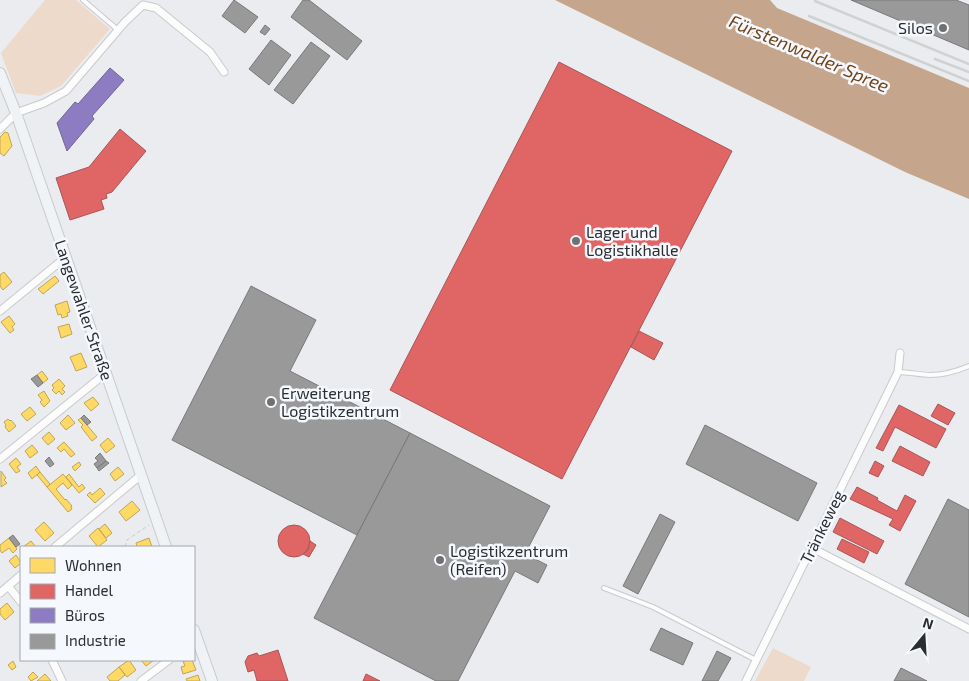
<svg xmlns="http://www.w3.org/2000/svg" width="969" height="681" font-family="'Exo 2',sans-serif">
  <style>
    .green { fill: #eedacb }
    .water { fill: #c5a68d }
    .homes { fill: #ffd966; stroke: #bfa556 }
    .shops { fill: #e06666; stroke: #aa5556 }
    .offices { fill: #8e7cc3; stroke: #706497 }
    .industry { fill: #999; stroke: #787979 }
    .lines { fill: none; stroke-linecap: round; stroke-linejoin: round }
    .lane-casing { stroke: #c8cacc; stroke-width: 6 }
    .street-casing { stroke: #c8cacc; stroke-width: 9 }
    .secondary-casing { stroke: #c8cacc; stroke-width: 12 }
    .path { stroke: #c9cacc; stroke-width: 1; stroke-dasharray: 4 2.5; stroke-linecap: butt }
    .lane { stroke: #fcfcfd; stroke-width: 4 }
    .street { stroke: #fcfcfd; stroke-width: 7 }
    .secondary { stroke: #f0f3f6; stroke-width: 10 }
    .rail { stroke: #d0d1d1; stroke-width: 2.5 }
    .poi-dot { fill: #6e7072; stroke: #f5f9fe; stroke-width: 2 }
    .labels { text-anchor: middle; stroke-width: 5; stroke-linejoin: round; paint-order: stroke }
    .poi-label { font-size: 16px; fill: #2b2d2f; stroke: #f5f9fe; text-anchor: start }
    .street-label { font-size: 16px; fill: #2b2d2f; stroke: #f5f9fe }
    .water-label { font-size: 18px; font-style: italic; fill: #704217; stroke: #f5f9fe }
  </style>
  <rect width="100%" height="100%" fill="#eaecef"/>
  <g class="green">
    <polygon points="45,0 76,0 110,29 61,86 40,96 16,93 1,53"/>
    <polygon points="773,648 811,667 804,681 755,681"/>
  </g>
  <polygon class="water" points="555,0 770,0 777,8 969,88 969,199 905,172"/>
  <g class="homes">
    <polygon points="5,132 8,133 12,146 4,156 0,153 0,137"/>
    <polygon points="4,272 12,282 3,290 0,286 0,275"/>
    <polygon points="55,276 59,281 43,294 38,289"/>
    <polygon points="67,301 70,312 67,313 68,316 62,318 61,314 58,315 55,305"/>
    <polygon points="9,316 15,324 12,327 14,330 10,333 1,322"/>
    <polygon points="69,324 72,334 61,338 58,327"/>
    <polygon points="81,353 87,367 76,371 70,357"/>
    <polygon points="42,371 48,379 43,383 37,375"/>
    <polygon points="59,379 65,386 62,389 65,392 62,395 59,391 56,394 52,390 54,388 52,385"/>
    <polygon points="44,391 50,401 44,407 40,402 42,400 38,395"/>
    <polygon points="93,397 99,404 91,411 84,403"/>
    <polygon points="30,407 36,414 27,421 21,414"/>
    <polygon points="68,415 75,423 66,430 60,423"/>
    <polygon points="81,418 97,437 92,441 81,427 83,425 78,420"/>
    <polygon points="8,419 10,421 11,420 16,426 9,432 5,427 6,425 4,422"/>
    <polygon points="49,432 55,439 48,445 42,438"/>
    <polygon points="108,438 115,446 106,453 100,445"/>
    <polygon points="64,442 75,454 71,457 64,449 61,452 57,448"/>
    <polygon points="32,445 38,452 30,458 25,451"/>
    <polygon points="16,458 21,464 17,467 20,471 16,473 9,464"/>
    <polygon points="79,462 81,465 75,471 72,467"/>
    <polygon points="36,466 40,472 32,479 28,473"/>
    <polygon points="118,467 124,474 115,481 110,474"/>
    <polygon points="1,471 6,478 4,480 7,483 1,487"/>
    <polygon points="40,472 50,484 47,487 37,475"/>
    <polygon points="63,474 72,485 68,489 63,483 56,489 65,500 66,499 72,506 71,507 72,509 68,512 47,487"/>
    <polygon points="69,474 79,487 82,484 85,488 79,493 66,477"/>
    <polygon points="100,488 105,494 95,503 87,495 90,492 92,495"/>
    <polygon points="132,501 140,510 126,521 119,512"/>
    <polygon points="44,522 54,533 45,541 35,530"/>
    <polygon points="105,524 112,533 106,538 99,529"/>
    <polygon points="98,528 107,540 98,547 89,536"/>
    <polygon points="9,538 17,549 13,553 9,548 2,553 0,550 0,545"/>
    <polygon points="149,538 152,547 137,547 136,543"/>
    <polygon points="31,541 35,546 34,547 23,547"/>
    <polygon points="16,555 21,563 15,568 9,561"/>
    <polygon points="7,603 14,612 5,620 0,614 0,609"/>
    <polygon points="129,660 136,670 127,677 119,667"/>
    <polygon points="141,660 154,660 146,666"/>
    <polygon points="192,660 196,670 183,674 181,667 185,666 183,661"/>
    <polygon points="13,661 16,667 12,670 8,665"/>
    <polygon points="119,667 125,675 118,681 110,681 107,677"/>
    <polygon points="33,672 38,677 31,681 28,677"/>
    <polygon points="45,674 51,681 37,681"/>
    <polygon points="198,675 200,681 187,681 186,679"/>
  </g>
  <g class="shops">
    <polygon points="559,62 732,151 562,479 390,390"/>
    <polygon points="120,129 146,151 112,192 106,194 107,198 101,200 104,209 70,220 56,178 89,167"/>
    <polygon points="639,331 663,343 654,360 631,347"/>
    <polygon points="938,404 955,413 948,425 931,416"/>
    <polygon points="899,405 946,429 936,448 895,427 883,451 876,448"/>
    <polygon points="900,446 930,462 923,476 892,461"/>
    <polygon points="875,461 884,466 878,477 869,473"/>
    <polygon points="857,487 878,498 877,500 897,511 905,495 916,501 900,531 889,525 893,519 850,499"/>
    <polygon points="840,518 884,541 877,554 833,532"/>
    <circle cx="294" cy="541" r="16"/>
    <polygon points="842,539 869,552 864,563 837,549"/>
    <polygon points="310,541 316,545 309,557 303,554 308,550"/>
    <polygon points="278,650 288,681 257,681 254,670 248,672 245,662 248,656 257,653 259,656"/>
    <polygon points="366,674 380,681 363,681"/>
  </g>
  <polygon class="offices" points="110,68 124,80 92,116 94,119 67,151 57,123 75,102 78,104"/>
  <g class="industry">
    <polygon points="234,0 258,17 245,33 222,16"/>
    <polygon points="303,0 309,0 362,41 347,60 291,17"/>
    <polygon points="851,0 956,0 969,5 969,50"/>
    <polygon points="265,25 270,29 265,35 260,32"/>
    <polygon points="271,40 291,55 269,85 249,69"/>
    <polygon points="311,42 330,56 293,104 274,90"/>
    <polygon points="251,286 316,320 290,371 410,433 357,535 172,440"/>
    <polygon points="37,375 43,383 38,387 31,379"/>
    <polygon points="84,415 91,422 87,425 81,418"/>
    <polygon points="705,425 817,483 798,521 686,464"/>
    <polygon points="410,433 550,506 525,554 547,565 538,583 515,571 458,681 436,681 314,618"/>
    <polygon points="100,453 106,461 97,468 94,464 98,461 95,458"/>
    <polygon points="49,457 54,464 50,467 45,461"/>
    <polygon points="106,461 109,463 99,471 97,468"/>
    <polygon points="948,499 969,510 969,617 905,584"/>
    <polygon points="660,514 675,522 638,594 623,586"/>
    <polygon points="13,535 20,544 16,547 9,538"/>
    <polygon points="661,628 693,643 683,665 650,650"/>
    <polygon points="717,651 731,658 718,681 702,681"/>
    <polygon points="901,668 927,681 894,681"/>
  </g>
  <g class="lines">
    <defs>
      <g id="lane">
        <polyline points="83,0 118,30"/>
        <path d="M898 372C910 372 920 375 930 375 943 375 957 371 969 366"/>
        <polyline points="604,588 653,607 756,660"/>
      </g>
      <g id="street">
        <polyline points="0,129 16,113 44,103 66,91 125,22 143,5 156,8 210,52 224,72"/>
        <polyline points="0,311 66,257"/>
        <polyline points="0,459 106,373"/>
        <polyline points="55,547 141,475"/>
        <polyline points="812,548 969,629"/>
        <polyline points="8,586 21,602"/>
        <polyline points="0,593 21,575"/>
        <polyline points="52,660 62,681"/>
        <polyline points="141,681 169,660"/>
        <polyline points="746,681 898,372 900,353"/>
      </g>
      <g id="secondary">
        <polyline points="0,73 16,113 166,547"/>
        <polyline points="194,630 212,681"/>
      </g>
    </defs>
    <use href="#lane" class="lane-casing"/>
    <use href="#street" class="street-casing"/>
    <use href="#secondary" class="secondary-casing"/>
    <polyline class="path" points="125,547 127,540 149,525"/>
    <use href="#lane" class="lane"/>
    <use href="#street" class="street"/>
    <use href="#secondary" class="secondary"/>
    <g class="rail">
      <polyline points="815,1 969,64"/>
      <polyline points="809,16 969,81"/>
      <polyline points="935,59 969,72"/>
    </g>
  </g>
  <g class="poi-dot">
    <circle cx="943" cy="28" r="5"/>
    <circle cx="576" cy="241" r="5"/>
    <circle cx="271" cy="402" r="5"/>
    <circle cx="440" cy="560" r="5"/>
  </g>
  <g class="labels">
    <g class="poi-label">
      <text x="933" y="34" text-anchor="end">Silos</text>
      <text x="586" y="238">Lager und<tspan x="586" dy="18">Logistikhalle</tspan></text>
      <text x="281" y="399">Erweiterung<tspan x="281" dy="18">Logistikzentrum</tspan></text>
      <text x="450" y="557">Logistikzentrum<tspan x="450" dy="18">(Reifen)</tspan></text>
    </g>
    <g class="street-label">
      <text transform="translate(84 310) rotate(71)" y="6">Langewahler Straße</text>
      <text transform="translate(822 527) rotate(-64)" y="6">Tränkeweg</text>
    </g>
    <g class="water-label">
      <text transform="translate(809 54) rotate(23)" y="6">Fürstenwalder Spree</text>
    </g>
  </g>
  <rect x="20" y="546" width="175" height="115" fill="#f5f9fe" stroke="#a4a7ab"/>
  <rect x="30" y="558" width="25" height="15" fill="#ffd966" stroke="#a4a7ab"/>
  <text x="65" y="571" font-size="15" fill="#2b2d2f">Wohnen</text>
  <rect x="30" y="584" width="25" height="15" fill="#e06666" stroke="#a4a7ab"/>
  <text x="65" y="596" font-size="15" fill="#2b2d2f">Handel</text>
  <rect x="30" y="608" width="25" height="15" fill="#8e7cc3" stroke="#a4a7ab"/>
  <text x="65" y="621" font-size="15" fill="#2b2d2f">Büros</text>
  <rect x="30" y="634" width="25" height="15" fill="#999999" stroke="#a4a7ab"/>
  <text x="65" y="646" font-size="15" fill="#2b2d2f">Industrie</text>
  <g transform="translate(924 636) rotate(18)" stroke="#f5f9fe" stroke-width="4" paint-order="stroke">
  <path d="M0-4L9 19L0 12L-9 19Z" fill="#2b2d2f"/>
  <text y="-8" font-size="14" font-weight="bold" text-anchor="middle" fill="#2b2d2f">N</text>
  </g>
</svg>
